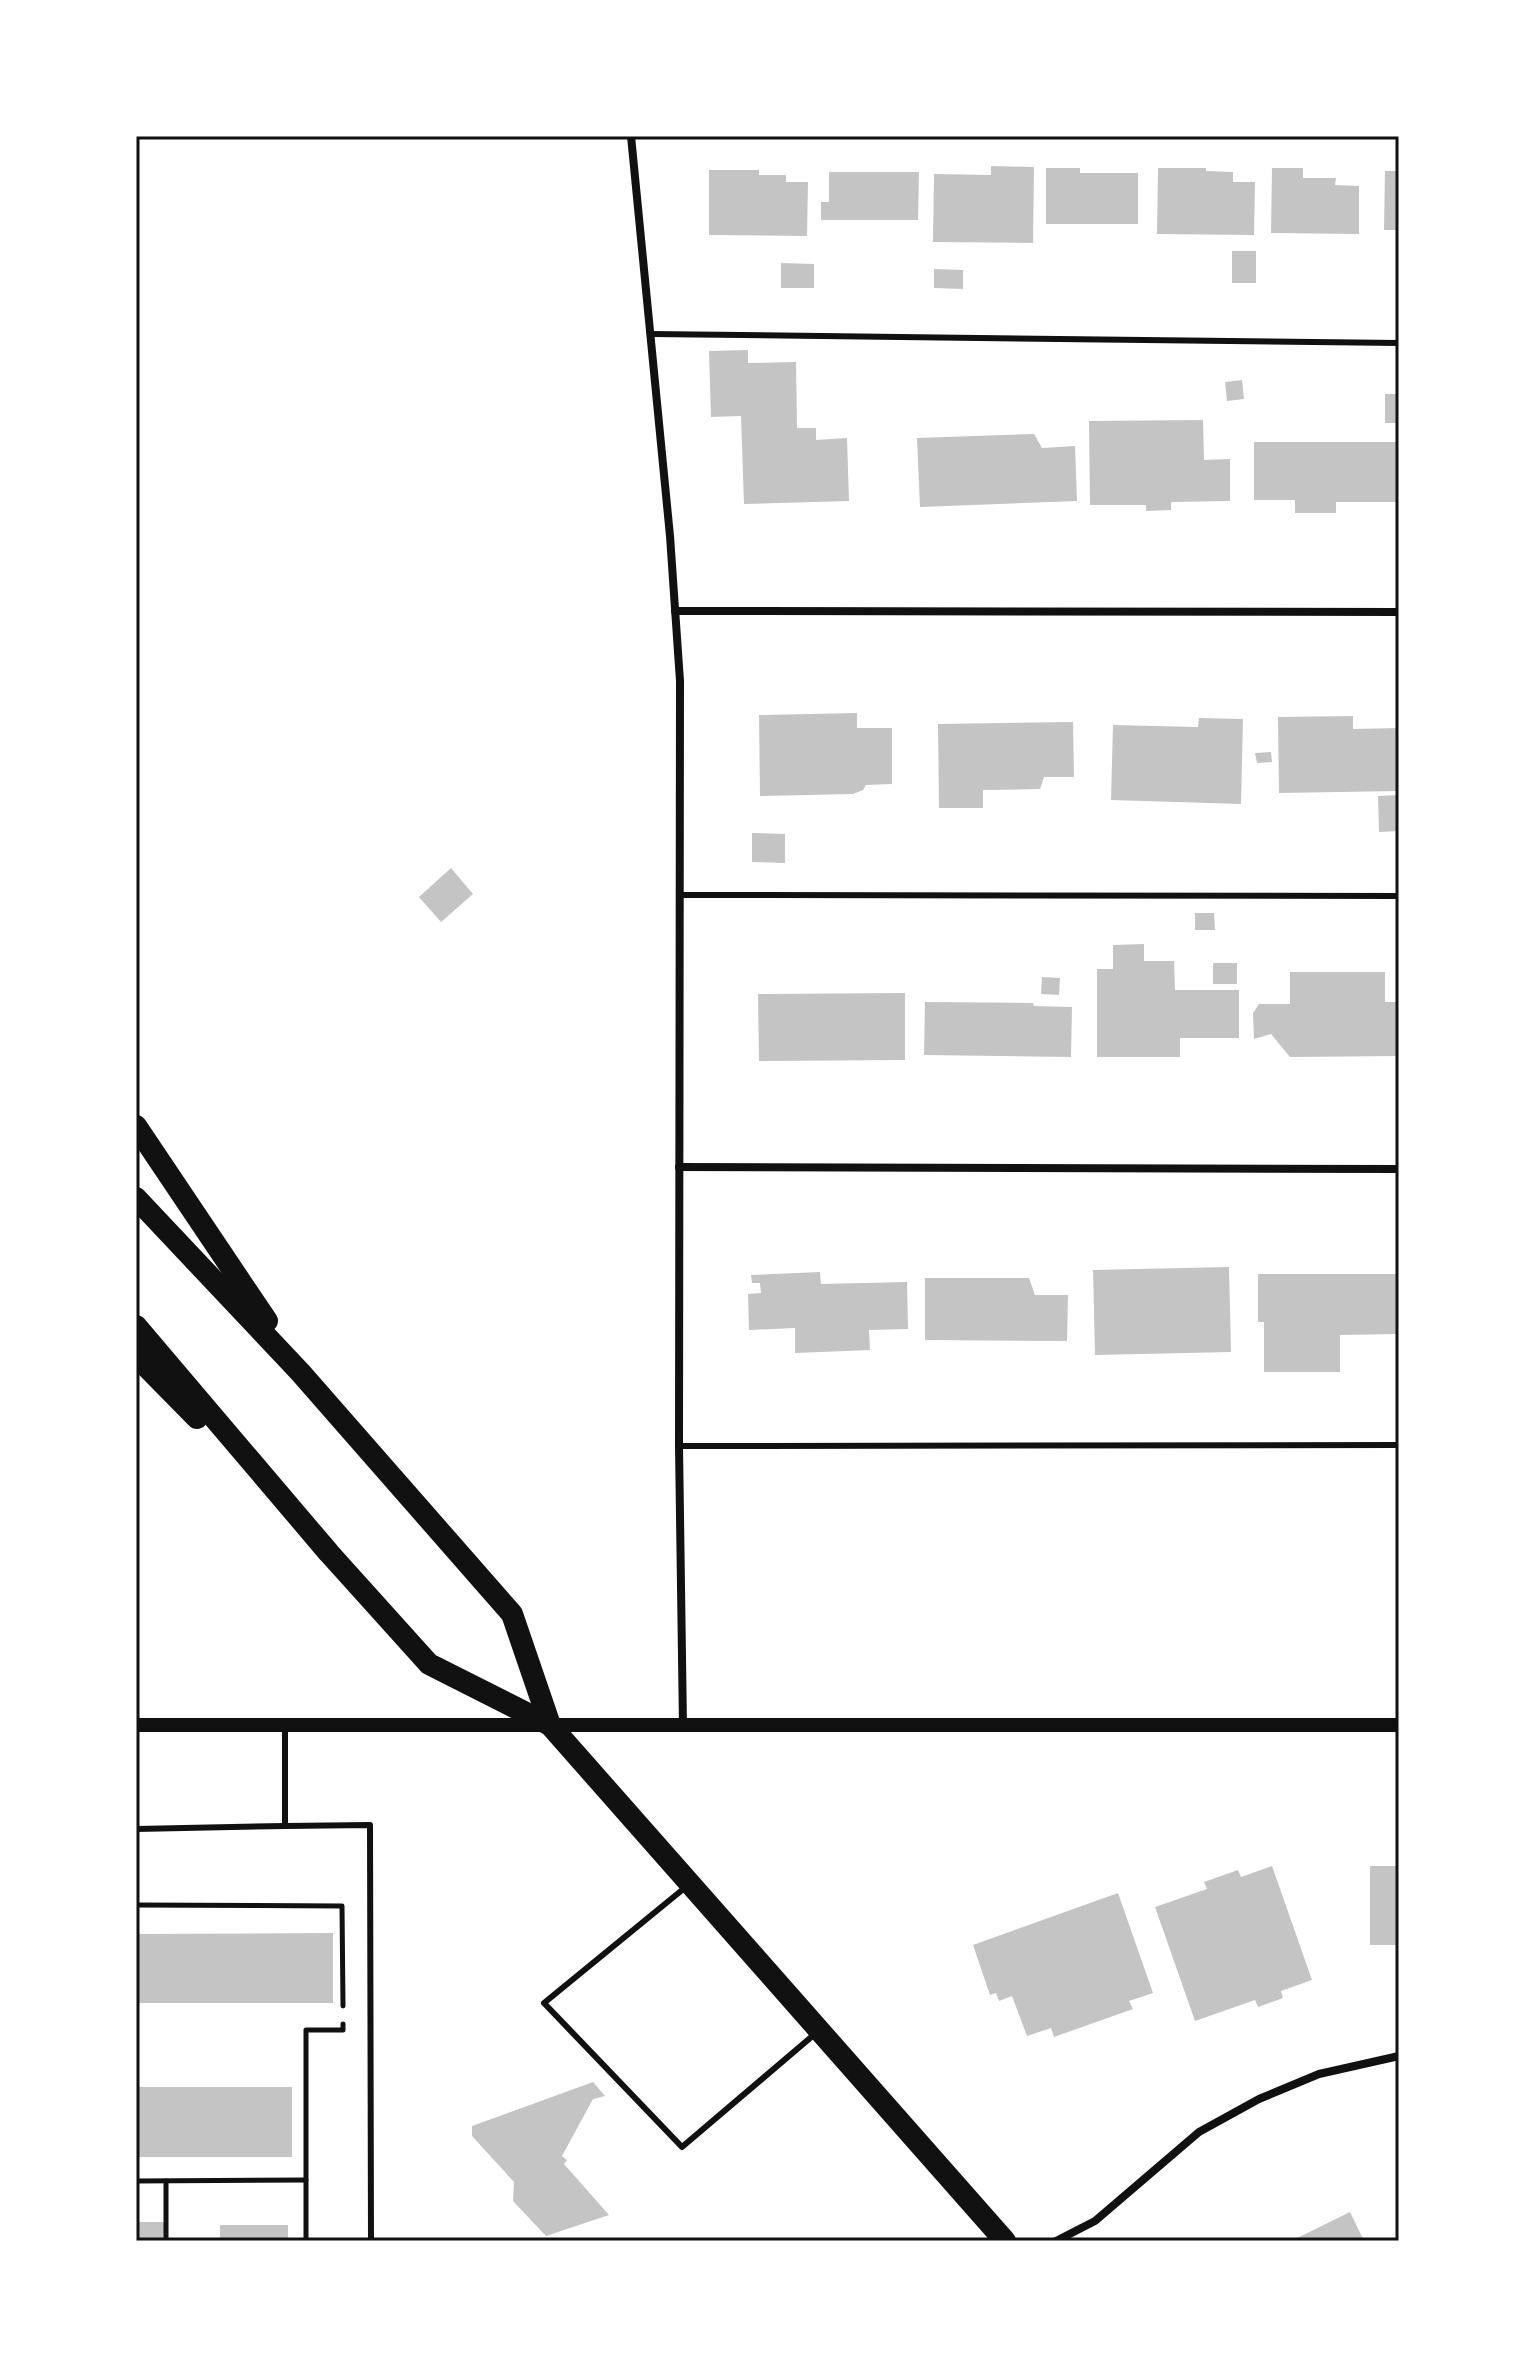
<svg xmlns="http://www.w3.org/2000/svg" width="1535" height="2377" font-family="'Archivo Narrow',sans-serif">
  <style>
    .building { fill: #c4c4c4 }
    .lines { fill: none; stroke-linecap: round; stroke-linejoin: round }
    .path { stroke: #111; stroke-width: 5 }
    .service { stroke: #111; stroke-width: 6 }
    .minor { stroke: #111; stroke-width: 8 }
    .tertiary { stroke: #111; stroke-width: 14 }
    .trunk { stroke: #111; stroke-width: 22 }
    .neatline { fill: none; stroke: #111; stroke-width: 3 }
  </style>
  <rect width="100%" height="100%" fill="#fff"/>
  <g class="building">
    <polygon points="991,166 1034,167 1033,243 933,242 934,174 991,175"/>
    <polygon points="1046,168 1080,168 1080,173 1138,173 1138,224 1046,224"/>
    <polygon points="1158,168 1206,168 1206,171 1233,172 1233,182 1255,182 1254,235 1157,234"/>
    <polygon points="1272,168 1303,168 1303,178 1336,178 1335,185 1359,186 1359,234 1271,233"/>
    <polygon points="709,170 759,170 759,175 786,175 786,182 808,182 807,236 709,235"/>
    <polygon points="1385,171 1399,171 1399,230 1384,230"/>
    <polygon points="829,172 919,172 918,220 821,220 821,202 829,202"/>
    <rect x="1232" y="251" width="24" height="32"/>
    <polygon points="781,263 814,264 814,288 781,288"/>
    <polygon points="934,269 963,270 963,289 934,288"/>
    <polygon points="748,350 748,363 796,362 797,428 816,428 816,440 847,438 849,501 744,504 741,416 711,417 709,351"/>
    <polygon points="1242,380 1244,399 1227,401 1225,382"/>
    <rect x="1385" y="394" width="14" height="29"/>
    <polygon points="1203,420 1204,460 1230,459 1230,501 1171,502 1171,510 1146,511 1146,505 1090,505 1089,421"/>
    <polygon points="1034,434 1042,448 1075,446 1077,501 920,507 917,438"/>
    <polygon points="1254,442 1399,442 1399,502 1336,502 1336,513 1295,513 1295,500 1254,500"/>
    <polygon points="857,713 857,728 892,728 892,784 866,785 863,790 853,794 760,796 759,715"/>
    <polygon points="1353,716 1353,729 1399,728 1399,791 1279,793 1278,717"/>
    <polygon points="1199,718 1243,719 1241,804 1111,800 1113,725 1198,727"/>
    <polygon points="1073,722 1074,777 1044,777 1040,789 983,790 983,808 939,808 938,724"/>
    <polygon points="1271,752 1272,762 1257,763 1255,753"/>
    <polygon points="1399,795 1399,831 1379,832 1378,796"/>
    <polygon points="752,833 785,834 785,863 752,862"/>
    <polygon points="451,868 473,894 441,922 419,897"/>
    <polygon points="1195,913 1214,913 1215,930 1195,930"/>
    <polygon points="1144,944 1144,961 1174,961 1175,990 1239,990 1239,1038 1180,1038 1180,1057 1097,1057 1097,969 1113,969 1113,945"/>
    <rect x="1213" y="963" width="24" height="21"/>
    <polygon points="1290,972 1385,972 1385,1002 1399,1002 1399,1056 1290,1057 1271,1034 1254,1039 1253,1013 1259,1004 1290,1004"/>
    <polygon points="1042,977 1060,978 1059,995 1041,994"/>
    <polygon points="905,993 905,1060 759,1061 758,994"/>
    <polygon points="925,1002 1033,1003 1034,1006 1072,1007 1071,1057 924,1055"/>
    <polygon points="1229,1267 1231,1352 1095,1355 1093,1270"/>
    <polygon points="820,1272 821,1284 907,1282 908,1329 869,1330 870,1350 795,1353 795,1328 749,1330 748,1294 761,1293 760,1283 752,1283 751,1275"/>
    <polygon points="1258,1274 1399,1274 1399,1334 1340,1335 1340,1372 1264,1372 1264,1322 1258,1322"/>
    <polygon points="925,1278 1029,1278 1035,1295 1068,1295 1067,1341 925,1340"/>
    <polygon points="1272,1866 1312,1980 1281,1991 1283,1998 1258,2007 1255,2000 1195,2021 1155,1907 1207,1889 1204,1882 1238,1870 1241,1877"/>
    <rect x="1370" y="1866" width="29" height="79"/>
    <polygon points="1118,1893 1153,1993 1129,2001 1133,2009 1054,2037 1051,2028 1027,2036 1012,1996 999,2001 996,1993 990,1995 973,1945"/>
    <polygon points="333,1933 333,2003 136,2003 136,1934"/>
    <polygon points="593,2082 605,2096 593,2099 562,2156 567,2160 564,2164 609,2215 546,2236 513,2201 514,2182 472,2136 472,2126"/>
    <rect x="136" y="2087" width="156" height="70"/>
    <polygon points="1350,2212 1364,2241 1291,2241"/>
    <rect x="136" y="2222" width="28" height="19"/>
    <rect x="220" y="2225" width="68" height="16"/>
  </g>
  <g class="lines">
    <g class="path">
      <polyline points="136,1905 342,1906 343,2006"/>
      <polyline points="136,2181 306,2180"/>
      <polyline points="166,2241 166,2181"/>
      <polyline points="306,2241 306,2030 343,2030 343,2024"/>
    </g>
    <g class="service">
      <polyline points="650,334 1399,343"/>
      <polyline points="680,895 1399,896"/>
      <polyline points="679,1446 1399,1445"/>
      <polyline points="285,1725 285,1826 370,1825 371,2241"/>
      <polyline points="136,1829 285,1826"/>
      <polyline points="687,1886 544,2003 682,2147 816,2033"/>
    </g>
    <g class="minor">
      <polyline points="631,136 670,536 680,681 679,1446 683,1726"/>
      <polyline points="675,611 1399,612"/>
      <polyline points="679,1167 1399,1169"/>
      <polyline points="1056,2241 1095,2221 1199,2132 1259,2099 1319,2074 1399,2056"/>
    </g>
    <polyline class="tertiary" points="136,1725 1399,1725"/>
    <g class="trunk">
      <polyline points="136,1126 267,1321"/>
      <polyline points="136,1198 300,1372 512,1614 550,1725"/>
      <polyline points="136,1326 329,1553 429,1664 550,1725 1005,2241"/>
      <polyline points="136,1356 197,1418"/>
    </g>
  </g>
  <rect width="1535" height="2377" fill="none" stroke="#ffffff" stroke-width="276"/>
  <rect x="138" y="138" width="1259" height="2101" class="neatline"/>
</svg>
